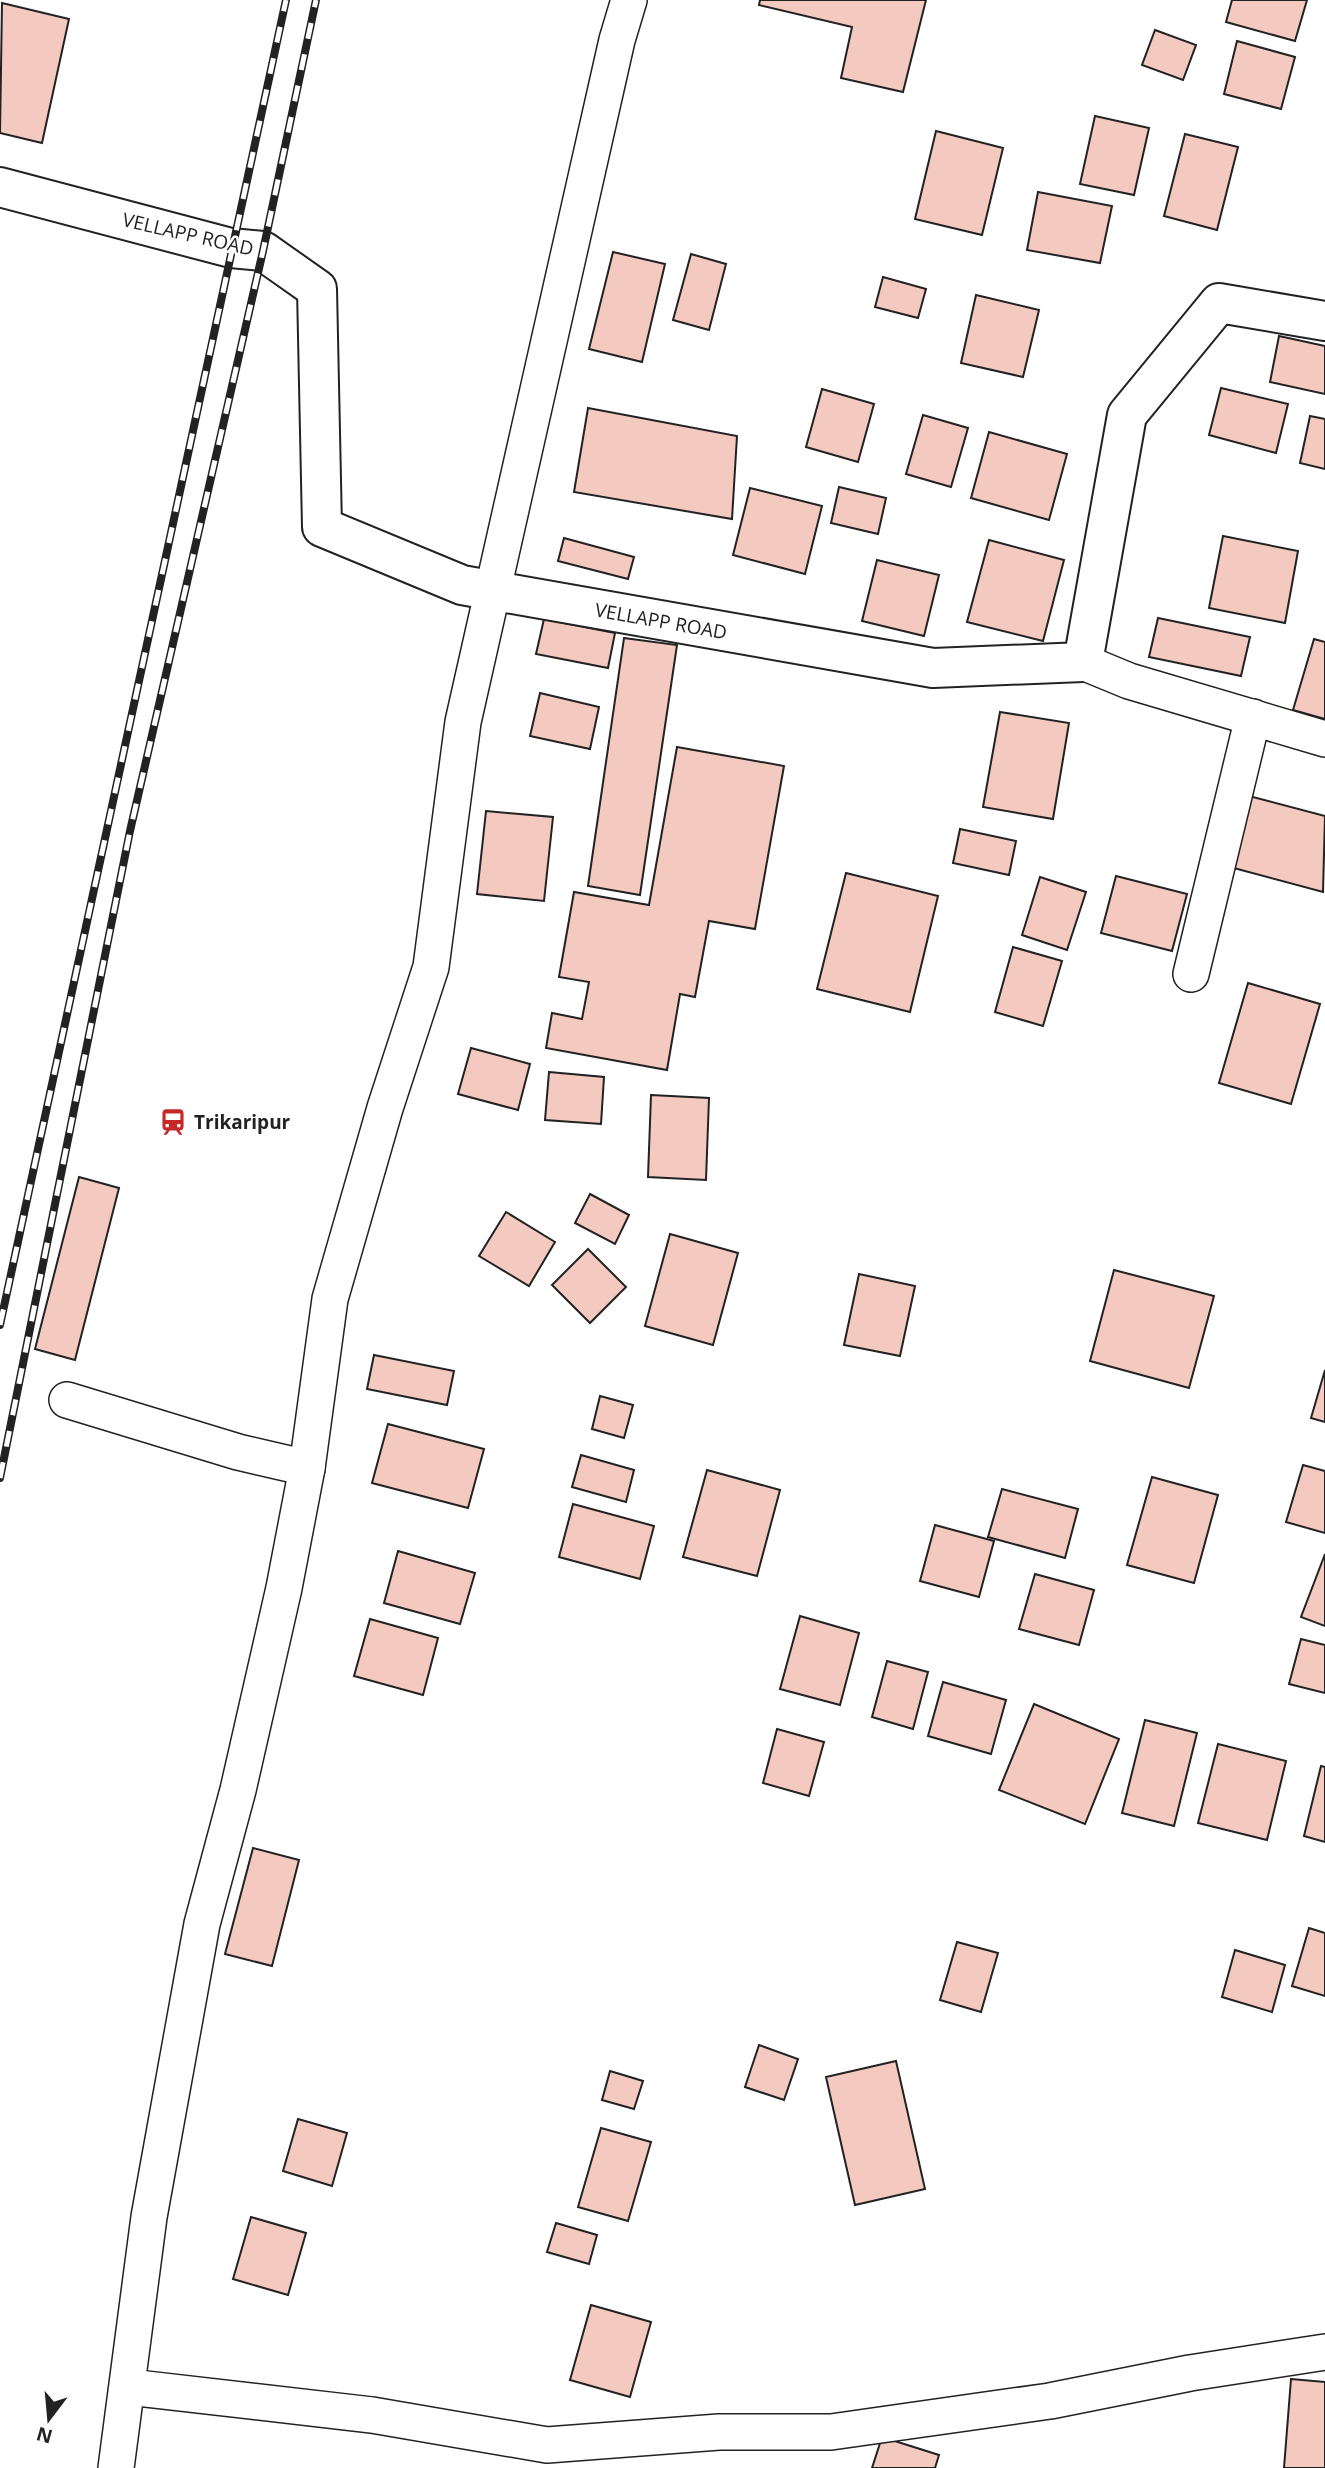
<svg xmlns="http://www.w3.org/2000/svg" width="1325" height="2468" font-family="'Open Sans',sans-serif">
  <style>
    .building { fill: #f3c9c0; stroke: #222; stroke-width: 2 }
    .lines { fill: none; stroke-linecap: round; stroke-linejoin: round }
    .street-casing { stroke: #222; stroke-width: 38 }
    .secondary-casing { stroke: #222; stroke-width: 42 }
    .street { stroke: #fff; stroke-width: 35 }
    .secondary { stroke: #fff; stroke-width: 38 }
    .rail-casing { stroke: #222; stroke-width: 8 }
    .rail { stroke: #fff; stroke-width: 5; stroke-dasharray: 16; stroke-linecap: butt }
    .labels { text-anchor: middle; stroke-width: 5; stroke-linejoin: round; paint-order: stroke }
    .street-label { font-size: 19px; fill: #222; stroke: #fff }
    .poi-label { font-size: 19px; font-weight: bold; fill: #222; stroke: #fff; text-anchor: start }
  </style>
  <rect width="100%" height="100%" fill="#fff"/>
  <g class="building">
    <polygon points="760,0 926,0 903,92 841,78 852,27 759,5"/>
    <polygon points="1232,0 1307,0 1295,41 1226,22"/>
    <polygon points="2,3 69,19 42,143 0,133"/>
    <polygon points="1155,30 1196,45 1183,80 1142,65"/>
    <polygon points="1237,41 1295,57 1281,109 1224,94"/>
    <polygon points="1095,116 1149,128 1134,195 1080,184"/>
    <polygon points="936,131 1003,148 982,235 915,219"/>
    <polygon points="1185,134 1238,147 1217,230 1164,216"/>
    <polygon points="1038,192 1112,206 1100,263 1027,250"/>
    <polygon points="613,252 665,264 642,362 589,349"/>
    <polygon points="691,254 726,264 709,330 673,320"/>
    <polygon points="883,277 926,289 918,318 875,307"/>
    <polygon points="976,295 1039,310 1023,377 961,363"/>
    <polygon points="1279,336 1325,346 1325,394 1270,382"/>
    <polygon points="1221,388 1288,404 1276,453 1209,435"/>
    <polygon points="822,389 874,404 858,462 806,447"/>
    <polygon points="588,408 737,436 732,519 574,492"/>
    <polygon points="923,415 968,428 951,487 906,474"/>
    <polygon points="1310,416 1325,419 1325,469 1300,463"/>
    <polygon points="989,432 1067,454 1049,520 971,498"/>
    <polygon points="839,487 886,498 878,534 831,523"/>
    <polygon points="750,488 822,506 805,574 733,555"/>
    <polygon points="1223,536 1298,551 1285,623 1209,608"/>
    <polygon points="564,538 634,557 628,579 558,561"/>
    <polygon points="989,540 1064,560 1043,641 967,622"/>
    <polygon points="877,560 939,575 924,636 862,621"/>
    <polygon points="1158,618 1250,637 1241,676 1149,657"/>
    <polygon points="544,619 615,633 608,668 536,654"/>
    <polygon points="624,638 677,645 640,895 588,886"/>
    <polygon points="1314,639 1325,642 1325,719 1293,710"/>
    <polygon points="540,693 599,707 590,749 530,736"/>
    <polygon points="1000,712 1069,723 1053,819 983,807"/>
    <polygon points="677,747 784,766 755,929 709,921 695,997 680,994 667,1070 546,1048 552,1013 582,1019 589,982 559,977 574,892 649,905"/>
    <polygon points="1249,796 1325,816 1323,892 1230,867"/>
    <polygon points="486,811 553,817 544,901 477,894"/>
    <polygon points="960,829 1016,841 1009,875 953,863"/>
    <polygon points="846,873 938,896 910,1012 817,989"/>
    <polygon points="1116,876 1187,894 1172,951 1101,933"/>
    <polygon points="1040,877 1086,892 1067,950 1022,935"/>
    <polygon points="1013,947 1062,961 1043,1026 995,1012"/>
    <polygon points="1248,983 1320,1004 1291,1104 1219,1083"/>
    <polygon points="471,1048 530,1064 518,1110 458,1094"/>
    <polygon points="549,1072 604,1077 601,1124 545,1120"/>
    <polygon points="651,1095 709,1098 706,1180 648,1177"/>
    <polygon points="79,1177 119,1188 75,1360 35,1349"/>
    <polygon points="590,1194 629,1215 615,1244 575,1223"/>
    <polygon points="506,1212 555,1242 529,1286 479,1256"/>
    <polygon points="670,1234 738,1253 713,1345 645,1326"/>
    <polygon points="588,1249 626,1287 590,1323 552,1285"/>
    <polygon points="1114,1270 1214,1296 1189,1388 1090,1361"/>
    <polygon points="859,1274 915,1286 900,1356 844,1345"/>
    <polygon points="374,1355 454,1371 447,1405 367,1389"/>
    <polygon points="1325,1370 1325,1422 1311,1418"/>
    <polygon points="600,1396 633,1405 624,1438 592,1429"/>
    <polygon points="388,1424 484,1449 468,1508 372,1483"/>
    <polygon points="581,1455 634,1470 626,1502 572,1487"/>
    <polygon points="1303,1465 1325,1471 1325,1533 1286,1522"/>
    <polygon points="707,1470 780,1490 757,1576 683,1557"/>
    <polygon points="1152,1477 1218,1495 1194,1583 1127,1565"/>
    <polygon points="1002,1489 1078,1509 1065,1558 988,1537"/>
    <polygon points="573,1504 654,1526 640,1579 559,1557"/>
    <polygon points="935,1525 994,1541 979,1597 920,1581"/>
    <polygon points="398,1551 475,1573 460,1624 384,1603"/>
    <polygon points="1325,1554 1325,1626 1301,1617"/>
    <polygon points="1035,1574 1094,1590 1079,1645 1019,1629"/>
    <polygon points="800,1616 859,1633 840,1705 780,1689"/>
    <polygon points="370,1619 438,1638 423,1695 354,1676"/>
    <polygon points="1301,1639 1325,1645 1325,1693 1289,1684"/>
    <polygon points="887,1661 928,1672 913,1729 872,1717"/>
    <polygon points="943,1682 1006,1700 991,1754 928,1736"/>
    <polygon points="1034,1704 1119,1739 1085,1824 999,1790"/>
    <polygon points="1145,1720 1197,1733 1174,1826 1122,1813"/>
    <polygon points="777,1729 824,1742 809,1796 763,1783"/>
    <polygon points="1218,1744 1286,1761 1267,1840 1198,1823"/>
    <polygon points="1321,1766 1325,1767 1325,1842 1304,1836"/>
    <polygon points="253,1848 299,1860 272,1966 225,1954"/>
    <polygon points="1309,1928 1325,1933 1325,1996 1292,1986"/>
    <polygon points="957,1942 998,1953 981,2012 940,2000"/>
    <polygon points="1235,1950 1285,1965 1272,2012 1222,1997"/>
    <polygon points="759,2045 798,2059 784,2100 745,2087"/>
    <polygon points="896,2061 925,2189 855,2205 826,2077"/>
    <polygon points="610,2071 643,2081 634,2109 602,2100"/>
    <polygon points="298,2119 347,2133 332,2186 283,2171"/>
    <polygon points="601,2128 651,2142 628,2221 578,2207"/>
    <polygon points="251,2217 306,2233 288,2295 233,2279"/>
    <polygon points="556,2223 597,2235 589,2264 547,2252"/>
    <polygon points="591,2305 651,2322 630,2397 570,2380"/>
    <polygon points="1291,2379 1325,2382 1325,2468 1284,2468"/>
    <polygon points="882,2437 939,2455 935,2468 872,2468"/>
  </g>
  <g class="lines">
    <defs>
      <g id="street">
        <polyline points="1083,662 1129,681 1325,739"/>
        <polyline points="1191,974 1253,717"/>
        <polyline points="67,1400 238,1452 307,1468"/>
        <polyline points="129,2387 372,2415 547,2445 719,2432 831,2432 1050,2401 1190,2373 1325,2352"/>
        <polyline points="116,2468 149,2217 202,1924 238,1790 284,1588 307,1468 330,1299 385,1108 431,967 463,722 617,40 629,0"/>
      </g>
      <polyline id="secondary" points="0,187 231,248 263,251 317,289 322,527 462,585 495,591 933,668 1083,662 1127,415 1219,303 1325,321"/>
    </defs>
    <use href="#street" class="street-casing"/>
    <use href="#secondary" class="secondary-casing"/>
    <use href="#street" class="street"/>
    <use href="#secondary" class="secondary"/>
    <defs>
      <g id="rail">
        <polyline points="0,1325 286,0"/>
        <polyline points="0,1478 130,831 263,251 316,0"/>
      </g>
    </defs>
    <use href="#rail" class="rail-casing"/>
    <use href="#rail" class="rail"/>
  </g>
  <defs>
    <symbol id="station-bare" viewBox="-9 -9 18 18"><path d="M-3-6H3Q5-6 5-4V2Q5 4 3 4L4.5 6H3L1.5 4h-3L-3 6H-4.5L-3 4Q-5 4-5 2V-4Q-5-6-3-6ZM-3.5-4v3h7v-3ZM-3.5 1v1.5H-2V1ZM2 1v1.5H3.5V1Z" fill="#c62828" stroke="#fff" stroke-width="2.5" paint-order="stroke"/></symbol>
  </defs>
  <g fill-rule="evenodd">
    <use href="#station-bare" x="154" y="1103" width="38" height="38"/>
  </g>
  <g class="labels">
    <g class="street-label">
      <text transform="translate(188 234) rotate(13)" y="7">VELLAPP ROAD</text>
      <text transform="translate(661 621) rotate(10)" y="7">VELLAPP ROAD</text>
    </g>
    <g class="poi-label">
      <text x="194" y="1129">Trikaripur</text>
    </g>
  </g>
  <g transform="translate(49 2419) rotate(196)" stroke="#ffffff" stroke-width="5" paint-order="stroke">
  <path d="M0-5L12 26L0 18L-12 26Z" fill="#222222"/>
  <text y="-10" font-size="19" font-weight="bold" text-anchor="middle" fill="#222222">N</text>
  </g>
</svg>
